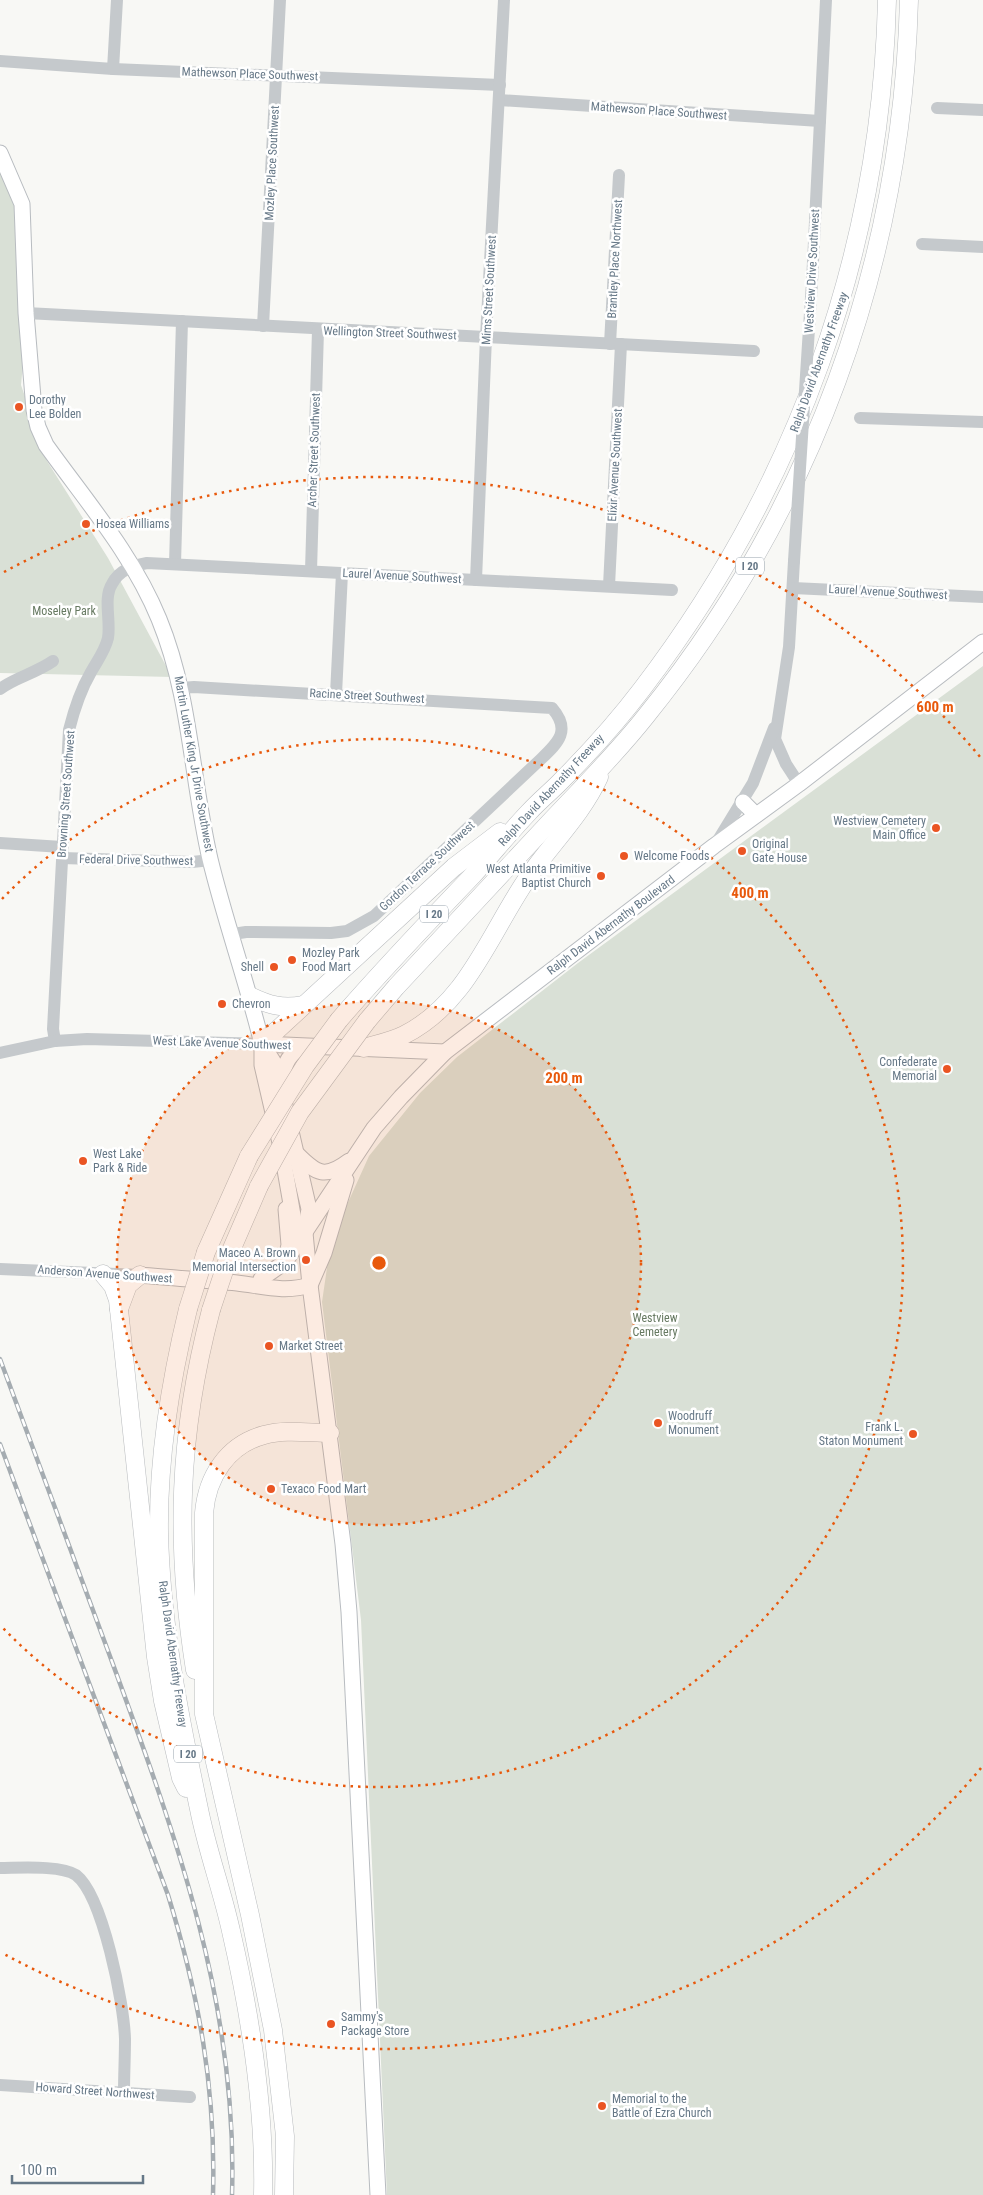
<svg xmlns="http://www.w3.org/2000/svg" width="983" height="2195" font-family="'Roboto Condensed',sans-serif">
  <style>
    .green { fill: #d9e0d6 }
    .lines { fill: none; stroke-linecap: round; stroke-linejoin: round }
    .major-casing { stroke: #b8bcc0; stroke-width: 17 }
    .highway-casing { stroke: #b8bbbe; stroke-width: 19 }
    .minor { stroke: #c5c9cc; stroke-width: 12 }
    .major { stroke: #fff; stroke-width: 15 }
    .highway { stroke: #fff; stroke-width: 18 }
    .rail-casing { stroke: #a5acb1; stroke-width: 4.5 }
    .rail { stroke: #fff; stroke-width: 2.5; stroke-dasharray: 8; stroke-linecap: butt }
    .highway-bridge-casing { stroke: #b8bbbe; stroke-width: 19; stroke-linecap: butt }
    .minor-bridge { stroke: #c5c9cc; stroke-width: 12 }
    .highway-bridge { stroke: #fff; stroke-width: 18 }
    .ring { fill: none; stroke: #e8590c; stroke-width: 2.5; stroke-dasharray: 2.5 5 }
    .poi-dot { fill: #ea5523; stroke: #fff; stroke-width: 2 }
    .labels { text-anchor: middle; stroke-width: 5; stroke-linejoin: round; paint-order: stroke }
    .shield { fill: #fff; stroke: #94a0ab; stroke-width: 1 }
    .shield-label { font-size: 11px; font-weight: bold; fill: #667887 }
    .street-label { font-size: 12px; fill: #667887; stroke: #fff }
    .poi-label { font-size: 12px; fill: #667887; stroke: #fff; text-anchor: start }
    .park-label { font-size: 12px; fill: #667961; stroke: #fff }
    .centre { fill: #e8590c; stroke: #fff; stroke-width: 2.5 }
    .ring-label { font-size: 15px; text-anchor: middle; font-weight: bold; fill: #e8590c; stroke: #fff; stroke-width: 5; stroke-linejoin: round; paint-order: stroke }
  </style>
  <rect width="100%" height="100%" fill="#f8f8f5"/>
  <g class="green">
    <polygon points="0,165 24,199 25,343 21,385 47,461 108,558 172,677 0,673"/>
    <polygon points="983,666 983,2195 387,2195 361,1620 322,1302 331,1240 369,1156 420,1093 457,1057 578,963"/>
  </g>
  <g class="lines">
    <defs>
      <g id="major">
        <path d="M0 153 22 204 26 313 34 410 38 427 46 445C86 501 133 555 159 619 191 697 191 777 210 859 225 921 247 982 262 1044V1065L281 1147 294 1221 305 1233"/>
        <polyline points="743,802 756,815"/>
        <polyline points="262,1044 273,1061 280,1084 309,1209 305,1233 310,1285 343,1544 349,1612 378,2195"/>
        <polyline points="262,1044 445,1052"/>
        <path d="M280 1082C285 1065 287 1053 305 1047"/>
        <path d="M298 1155C317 1174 325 1179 349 1161"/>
        <polyline points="286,1209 289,1245 286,1258"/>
        <path d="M140 1275C172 1278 205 1280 237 1283 263 1286 285 1293 310 1285"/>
        <polyline points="261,1279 285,1262 374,1128 401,1097 445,1052 714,846 799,784 983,642"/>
        <polyline points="311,1283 324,1253 346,1180"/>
      </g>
      <g id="highway">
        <path d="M250 996C269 1005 282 1009 303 1005"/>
        <path d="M339 1020C382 970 427 923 473 875 492 854 510 832 529 812 538 802 549 793 559 783 588 754 617 722 642 689 796 487 881 253 887 0"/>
        <path d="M367 1021 396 987C447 932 498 878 549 823 582 788 616 754 646 716 812 511 902 264 909 0"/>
        <polyline points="262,1044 454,867 500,832"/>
        <path d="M364 1048C377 1044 392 1041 404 1035 468 1003 490 932 529 876 552 843 582 814 599 777"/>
        <polyline points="206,1252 249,1156"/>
        <polyline points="230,1253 259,1186"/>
        <polyline points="103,1274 113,1286 118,1300 156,1657 163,1701 181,1778 186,1788"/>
        <polyline points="119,1309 128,1285 140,1275"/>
        <path d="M188 1309C170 1383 158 1456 159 1532 161 1625 180 1719 199 1809 207 1850 222 1890 231 1931 251 2018 265 2106 263 2195"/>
        <path d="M195 1670C175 1543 178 1435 211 1310"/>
        <path d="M284 2195 285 2136 273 2030 250 1915 204 1714V1513C207 1477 227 1445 264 1435 285 1429 309 1433 330 1433"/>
      </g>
    </defs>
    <use href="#major" class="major-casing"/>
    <use href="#highway" class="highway-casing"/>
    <g class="minor">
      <polyline points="0,61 113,69 500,85"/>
      <polyline points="113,69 117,0"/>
      <polyline points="499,100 820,121"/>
      <polyline points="937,108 983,110"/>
      <polyline points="922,244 983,247"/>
      <polyline points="812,282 826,0"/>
      <polyline points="26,313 754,351"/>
      <polyline points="263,326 280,0"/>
      <polyline points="610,344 619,175"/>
      <polyline points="860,418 983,422"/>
      <polyline points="794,561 789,647 775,739 786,764 799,784"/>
      <polyline points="175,564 182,321"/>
      <polyline points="311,571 318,330"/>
      <polyline points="476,580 486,337 504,0"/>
      <polyline points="609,586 621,344"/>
      <polyline points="793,588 983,597"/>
      <path d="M182 688 194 687 552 708C571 730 559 742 541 759L374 916 347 931 331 933 246 932 233 934"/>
      <path d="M0 689C14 678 36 673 53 661"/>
      <polyline points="336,694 342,573"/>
      <polyline points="717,842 753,783 774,728"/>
      <polyline points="0,843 62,847"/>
      <polyline points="62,858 192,862 211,860"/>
      <path d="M55 1041 53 1029 69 730C74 710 80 691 91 672 97 661 105 651 108 638 111 621 103 598 112 584 119 570 132 566 147 563L672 590"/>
      <polyline points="0,1053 55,1041 87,1039 262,1044"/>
      <polyline points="0,1269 140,1275"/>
      <path d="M0 1868C19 1868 61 1865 76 1875 103 1896 124 2004 125 2039 125 2057 124 2075 124 2092"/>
      <polyline points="0,2085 190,2097"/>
    </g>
    <use href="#major" class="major"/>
    <use href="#highway" class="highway"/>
    <defs>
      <g id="rail">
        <path d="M0 1359C37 1459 74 1559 111 1659 176 1836 238 2004 232 2195"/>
        <path d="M0 1444 168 1895C199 1996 216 2089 213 2195"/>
      </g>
    </defs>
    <use href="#rail" class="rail-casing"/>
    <use href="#rail" class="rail"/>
    <defs>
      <g id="highway-bridge">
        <polyline points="249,1156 305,1066 339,1020"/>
        <polyline points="259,1186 300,1112 367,1021"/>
        <polyline points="188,1309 206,1252"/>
        <polyline points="211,1310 230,1253"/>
      </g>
    </defs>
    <use href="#highway-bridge" class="highway-bridge-casing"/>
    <polyline class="minor-bridge" points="794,561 812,282"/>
    <use href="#highway-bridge" class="highway-bridge"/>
  </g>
  <circle cx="379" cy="1263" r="262" fill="#e8590c" fill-opacity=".12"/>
  <g class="ring">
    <circle cx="379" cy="1263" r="262"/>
    <path d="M2 899A524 524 0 1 1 2 1627"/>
    <path d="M981 1768A786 786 0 0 1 4 1954M4 572A786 786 0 0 1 981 758"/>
  </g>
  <g class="poi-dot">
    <circle cx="19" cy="407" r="5"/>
    <circle cx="86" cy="524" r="5"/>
    <circle cx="936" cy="828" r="5"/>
    <circle cx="742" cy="851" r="5"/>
    <circle cx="624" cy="856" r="5"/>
    <circle cx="601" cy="876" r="5"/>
    <circle cx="292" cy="960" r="5"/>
    <circle cx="274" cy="967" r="5"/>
    <circle cx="222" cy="1004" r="5"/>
    <circle cx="947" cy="1069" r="5"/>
    <circle cx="83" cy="1161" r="5"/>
    <circle cx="306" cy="1260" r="5"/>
    <circle cx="269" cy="1346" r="5"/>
    <circle cx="658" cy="1423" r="5"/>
    <circle cx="913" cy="1434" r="5"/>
    <circle cx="271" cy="1489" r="5"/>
    <circle cx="331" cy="2024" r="5"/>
    <circle cx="602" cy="2106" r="5"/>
  </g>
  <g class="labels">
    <g class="shield">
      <rect x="736" y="557.5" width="28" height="17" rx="4"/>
      <rect x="420" y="905.5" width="28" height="17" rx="4"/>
      <rect x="174" y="1745.5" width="28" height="17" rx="4"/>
    </g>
    <g class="shield-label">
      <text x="750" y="570">I 20</text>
      <text x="434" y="918">I 20</text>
      <text x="188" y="1758">I 20</text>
    </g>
    <g class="street-label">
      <text transform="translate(250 74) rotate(2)" y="4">Mathewson Place Southwest</text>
      <text transform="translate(659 111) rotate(4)" y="4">Mathewson Place Southwest</text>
      <text transform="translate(272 163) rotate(-87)" y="4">Mozley Place Southwest</text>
      <text transform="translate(615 259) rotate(-87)" y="4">Brantley Place Northwest</text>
      <text transform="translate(812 271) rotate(-87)" y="4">Westview Drive Southwest</text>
      <text transform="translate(489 290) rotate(-87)" y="4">Mims Street Southwest</text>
      <text transform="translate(390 333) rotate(2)" y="4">Wellington Street Southwest</text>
      <text transform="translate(819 362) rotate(-70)" y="4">Ralph David Abernathy Freeway</text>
      <text transform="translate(314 450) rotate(-88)" y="4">Archer Street Southwest</text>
      <text transform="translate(615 465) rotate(-87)" y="4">Elixir Avenue Southwest</text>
      <text transform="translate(402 576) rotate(3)" y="4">Laurel Avenue Southwest</text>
      <text transform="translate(888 592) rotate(3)" y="4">Laurel Avenue Southwest</text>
      <text transform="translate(367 696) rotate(3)" y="4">Racine Street Southwest</text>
      <text transform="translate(194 764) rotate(80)" y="4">Martin Luther King Jr Drive Southwest</text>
      <text transform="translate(551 790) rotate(-47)" y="4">Ralph David Abernathy Freeway</text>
      <text transform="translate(66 794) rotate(-86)" y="4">Browning Street Southwest</text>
      <text transform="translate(136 860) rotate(1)" y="4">Federal Drive Southwest</text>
      <text transform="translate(427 866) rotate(-43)" y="4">Gordon Terrace Southwest</text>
      <text transform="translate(611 925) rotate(-37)" y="4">Ralph David Abernathy Boulevard</text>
      <text transform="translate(222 1043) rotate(2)" y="4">West Lake Avenue Southwest</text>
      <text transform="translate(105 1274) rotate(4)" y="4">Anderson Avenue Southwest</text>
      <text transform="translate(173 1654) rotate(82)" y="4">Ralph David Abernathy Freeway</text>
      <text transform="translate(95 2091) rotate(4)" y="4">Howard Street Northwest</text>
    </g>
    <g class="poi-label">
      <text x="29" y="404">Dorothy<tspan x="29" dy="14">Lee Bolden</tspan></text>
      <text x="96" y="528">Hosea Williams</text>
      <text x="926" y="825" text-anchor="end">Westview Cemetery<tspan x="926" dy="14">Main Office</tspan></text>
      <text x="752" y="848">Original<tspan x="752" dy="14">Gate House</tspan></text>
      <text x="634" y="860">Welcome Foods</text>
      <text x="591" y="873" text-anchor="end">West Atlanta Primitive<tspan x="591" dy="14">Baptist Church</tspan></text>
      <text x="302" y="957">Mozley Park<tspan x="302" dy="14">Food Mart</tspan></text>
      <text x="264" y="971" text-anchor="end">Shell</text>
      <text x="232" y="1008">Chevron</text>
      <text x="937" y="1066" text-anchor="end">Confederate<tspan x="937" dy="14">Memorial</tspan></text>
      <text x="93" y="1158">West Lake<tspan x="93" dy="14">Park &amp; Ride</tspan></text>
      <text x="296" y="1257" text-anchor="end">Maceo A. Brown<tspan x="296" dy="14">Memorial Intersection</tspan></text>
      <text x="279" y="1350">Market Street</text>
      <text x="668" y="1420">Woodruff<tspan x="668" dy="14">Monument</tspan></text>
      <text x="903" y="1431" text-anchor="end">Frank L.<tspan x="903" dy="14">Staton Monument</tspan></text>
      <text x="281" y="1493">Texaco Food Mart</text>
      <text x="341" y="2021">Sammy's<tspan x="341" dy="14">Package Store</tspan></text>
      <text x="612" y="2103">Memorial to the<tspan x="612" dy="14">Battle of Ezra Church</tspan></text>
    </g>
    <g class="park-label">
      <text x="64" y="615">Moseley Park</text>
      <text x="655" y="1322">Westview<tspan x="655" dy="14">Cemetery</tspan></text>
    </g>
  </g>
  <circle cx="379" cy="1263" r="8" class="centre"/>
  <g class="ring-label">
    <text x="935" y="712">600 m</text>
    <text x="750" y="898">400 m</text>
    <text x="564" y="1083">200 m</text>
  </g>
  <path d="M12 2175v8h131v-8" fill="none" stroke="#667887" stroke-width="2.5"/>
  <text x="20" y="2175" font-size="15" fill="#667887" stroke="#ffffff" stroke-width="4" paint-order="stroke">100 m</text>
</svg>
